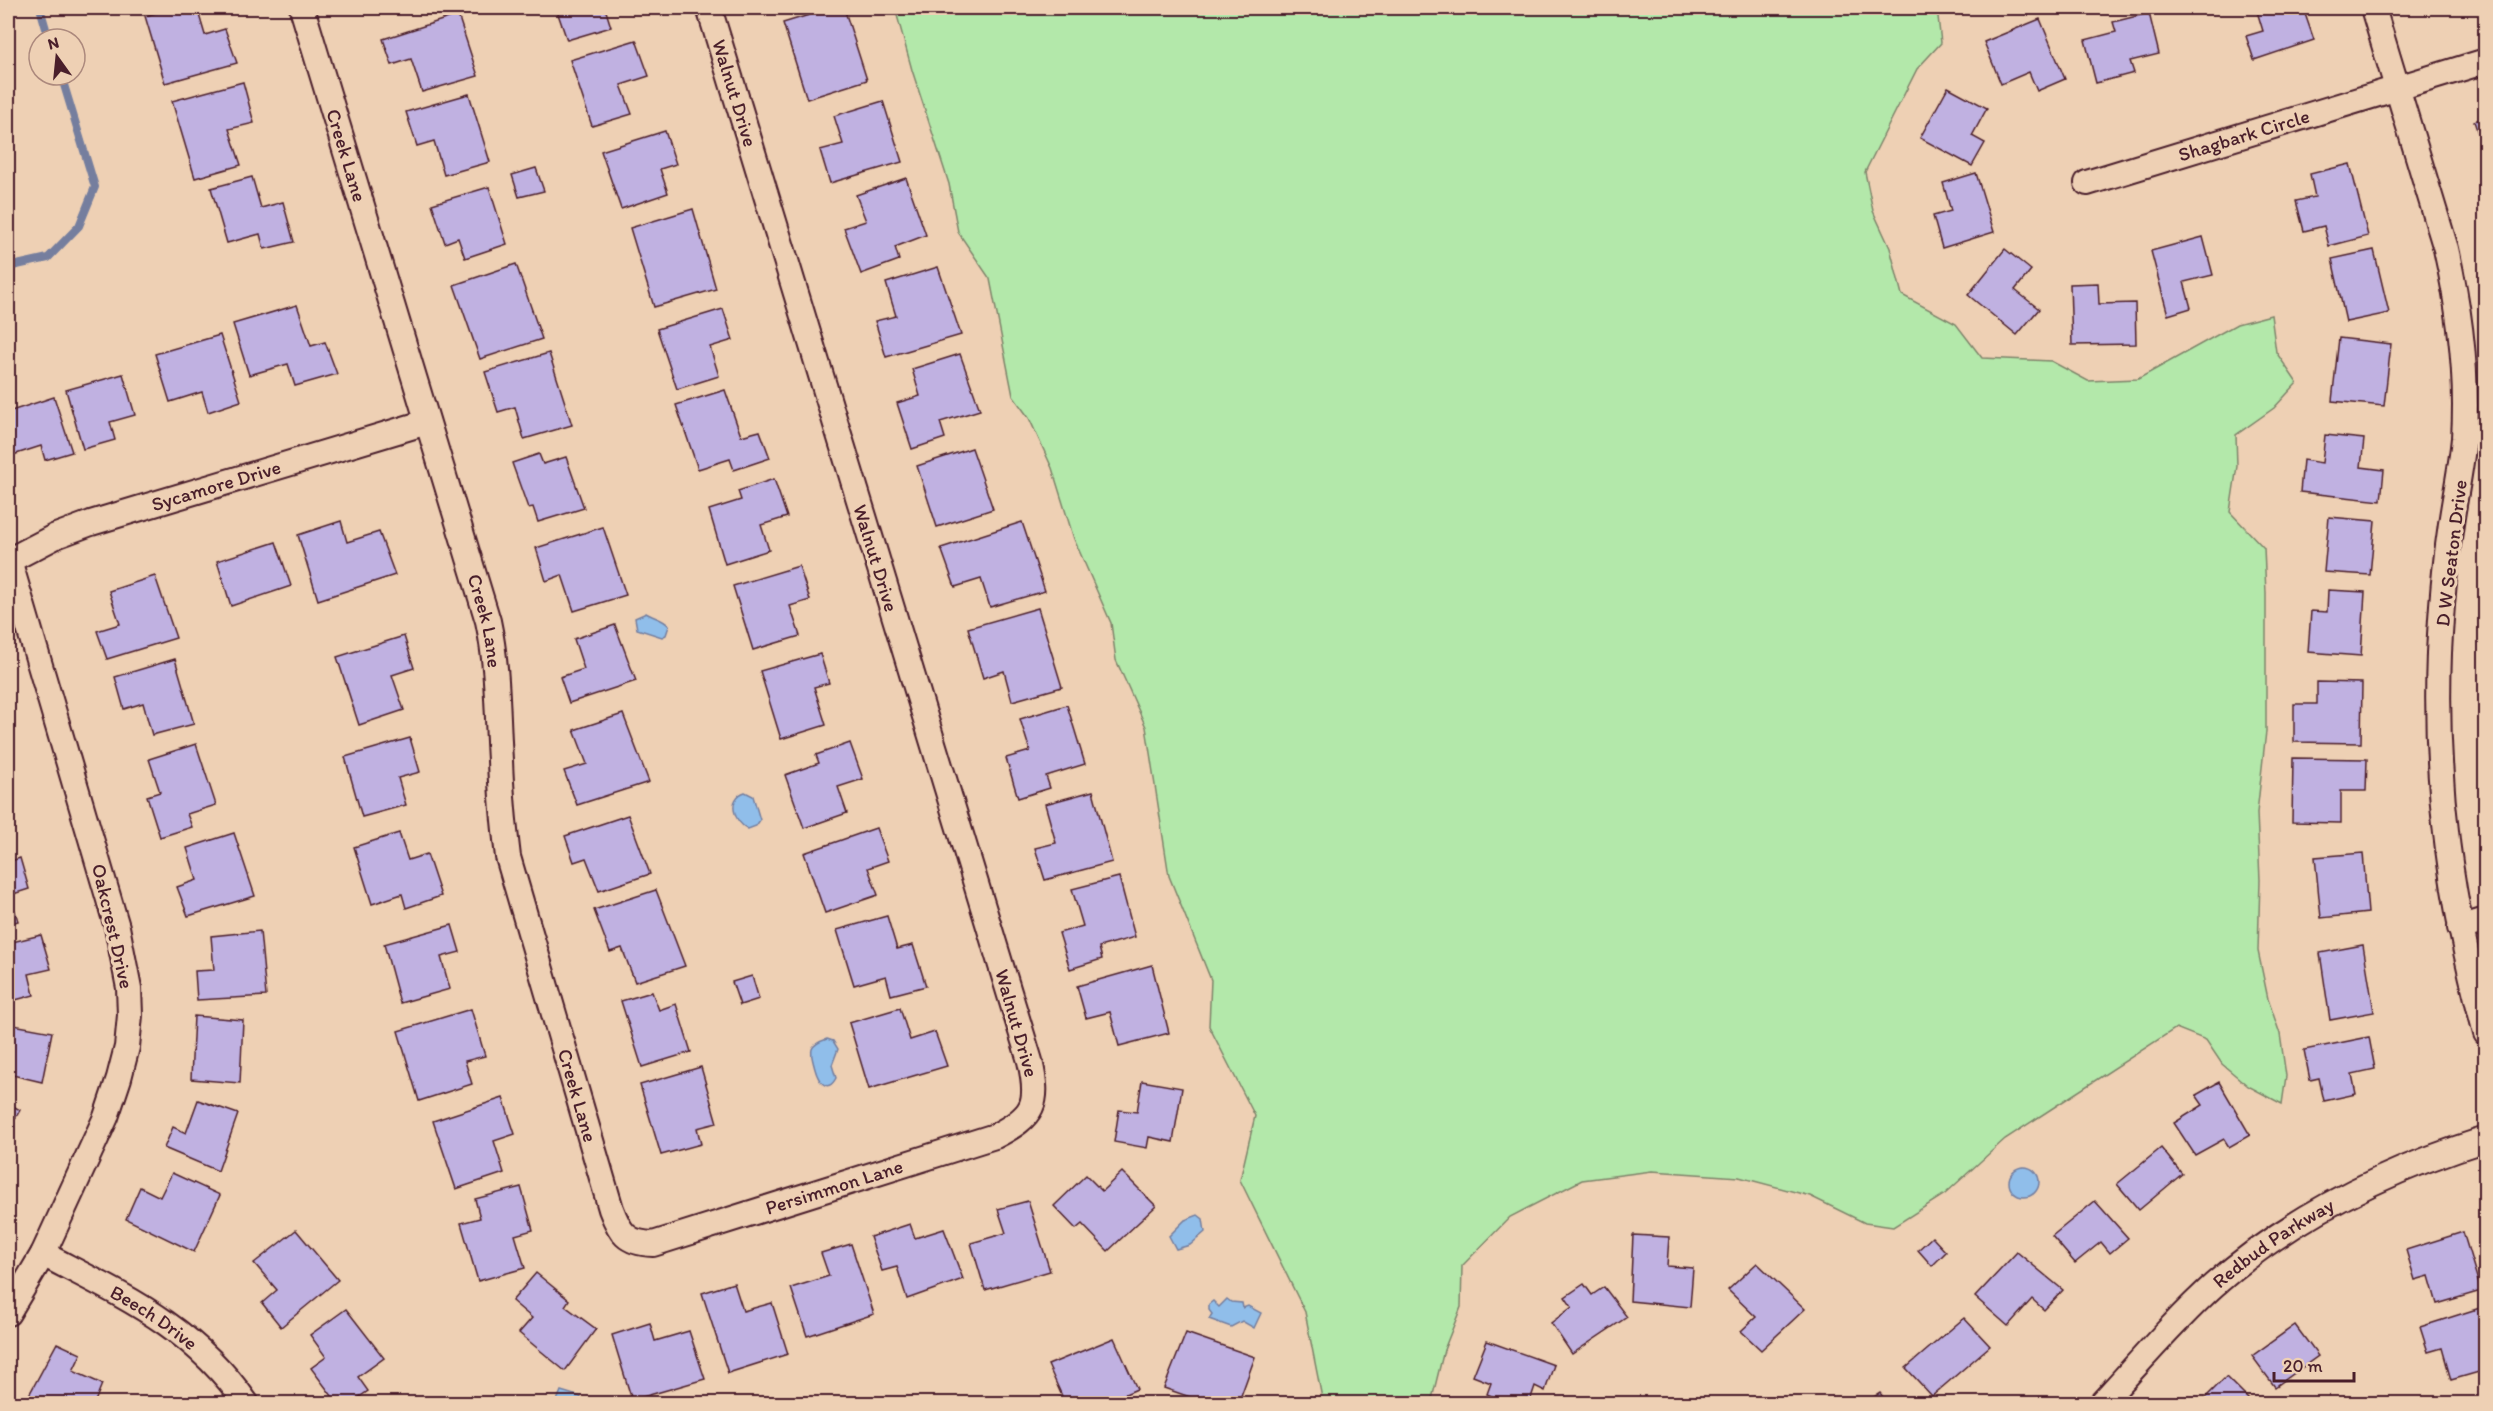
<svg xmlns="http://www.w3.org/2000/svg" width="2493" height="1411" font-family="Itim,sans-serif">
  <style>
    .green { fill: #b3e8aa; stroke: #7e846a; stroke-width: 1.5 }
    .water { fill: #90beea; stroke: #747e9e; stroke-width: 1.5 }
    .lines { fill: none; stroke-linecap: round; stroke-linejoin: round }
    .stream { stroke: #747e9e; stroke-width: 8 }
    .building { fill: #c0b1e1; stroke: #4a1f2b; stroke-width: 1.5 }
    .street-casing { stroke: #4a1f2b; stroke-width: 28 }
    .street { stroke: #eed0b4; stroke-width: 24 }
    .labels { text-anchor: middle; stroke-width: 6; stroke-linejoin: round; paint-order: stroke }
    .street-label { font-size: 20px; fill: #4a1f2b; stroke: #eed0b4 }
  </style>
  <rect width="100%" height="100%" fill="#eed0b4"/>
  <filter id="ink" filterUnits="userSpaceOnUse"><feTurbulence type="fractalNoise" baseFrequency=".0167" numOctaves="2"/><feDisplacementMap in="SourceGraphic" scale="12" xChannelSelector="R" yChannelSelector="G"/><feConvolveMatrix kernelMatrix="1 2 1 2 8 2 1 2 1" color-interpolation-filters="sRGB"/></filter>
  <g filter="url(#ink)">
    <polygon class="green" points="895,8 1937,8 1941,43 1917,69 1865,172 1873,211 1890,248 1902,295 1956,324 1982,358 2051,361 2088,381 2138,379 2237,324 2271,315 2276,352 2297,383 2274,408 2236,435 2237,466 2230,512 2264,548 2266,594 2266,731 2257,813 2260,880 2258,951 2268,999 2280,1034 2286,1076 2282,1104 2248,1086 2222,1064 2206,1040 2176,1028 2005,1139 1945,1194 1893,1227 1865,1223 1810,1196 1739,1177 1652,1171 1582,1180 1510,1217 1462,1266 1461,1307 1444,1350 1431,1403 1323,1403 1305,1312 1240,1180 1255,1116 1209,1026 1211,980 1169,876 1146,727 1116,660 1111,623 1074,539 1052,468 1029,418 1013,396 990,279 958,232 949,184 912,70"/>
    <g class="water">
      <path d="M646 613C654 618 664 619 669 626L666 635 662 637 637 629 635 618Z"/>
      <path d="M745 792 753 796 760 820 756 826 748 829C733 822 727 798 745 792Z"/>
      <path d="M827 1039 833 1041 838 1049 832 1065 836 1078C827 1095 818 1080 815 1069 811 1053 806 1046 827 1039Z"/>
      <circle cx="2024" cy="1182" r="15"/>
      <polygon points="1198,1215 1203,1219 1205,1232 1190,1245 1176,1249 1169,1236 1185,1220"/>
      <polygon points="1227,1299 1231,1302 1242,1303 1243,1308 1248,1306 1261,1313 1254,1328 1242,1321 1231,1327 1209,1319 1212,1314 1209,1310 1209,1304 1213,1301 1219,1307"/>
      <polygon points="561,1391 581,1397 579,1403 556,1403"/>
    </g>
    <g class="lines">
      <g class="stream">
        <polyline points="40,8 49,39"/>
        <polyline points="8,267 48,258 79,226 95,187 61,75"/>
      </g>
    </g>
    <g class="building">
      <polygon points="174,8 197,8 205,35 225,29 237,63 165,83 145,16"/>
      <polygon points="556,8 605,8 611,27 567,40"/>
      <polygon points="832,8 844,8 867,80 807,99 783,23"/>
      <polygon points="2256,8 2303,8 2314,40 2254,60 2246,36 2263,31"/>
      <polygon points="2149,13 2159,54 2130,61 2134,73 2096,83 2085,40 2116,32 2113,22"/>
      <polygon points="458,15 478,76 422,92 411,59 392,65 383,39"/>
      <polygon points="2040,19 2065,79 2037,91 2029,72 2001,84 1984,42"/>
      <polygon points="636,40 649,76 621,85 632,114 592,126 570,60"/>
      <polygon points="243,82 254,123 229,129 241,165 195,178 172,101"/>
      <polygon points="1948,87 1987,108 1972,136 1985,143 1972,166 1920,138"/>
      <polygon points="469,94 490,162 444,175 434,141 417,146 406,112"/>
      <polygon points="883,101 902,162 830,183 820,150 843,144 834,116"/>
      <polygon points="2486,117 2486,158 2474,121"/>
      <polygon points="665,131 676,164 660,169 668,193 621,209 601,151"/>
      <polygon points="2350,164 2368,236 2329,246 2324,226 2304,231 2296,201 2315,197 2310,174"/>
      <polygon points="536,168 544,191 519,197 512,175"/>
      <polygon points="1976,173 1994,232 1942,248 1933,216 1951,211 1943,183"/>
      <polygon points="252,177 261,208 283,202 294,242 264,249 260,234 227,243 211,188"/>
      <polygon points="906,178 926,235 895,247 899,260 861,274 844,228 866,221 856,195"/>
      <polygon points="489,187 507,244 465,258 458,238 445,243 432,204"/>
      <polygon points="693,209 716,289 654,307 630,228"/>
      <polygon points="2203,237 2213,275 2184,282 2191,308 2168,315 2151,251"/>
      <polygon points="2005,249 2031,270 2015,290 2039,309 2017,335 1968,295"/>
      <polygon points="2374,250 2389,313 2346,322 2332,259"/>
      <polygon points="516,264 542,339 480,359 454,285"/>
      <polygon points="938,267 961,335 886,357 875,321 896,316 886,283"/>
      <polygon points="2098,283 2099,304 2135,303 2136,344 2072,345 2070,284"/>
      <polygon points="297,305 311,346 325,342 337,374 295,386 288,364 249,375 233,324"/>
      <polygon points="723,309 733,340 710,347 719,376 677,389 657,329"/>
      <polygon points="220,335 241,401 208,412 202,392 170,402 155,354"/>
      <polygon points="2339,338 2391,344 2384,406 2332,401"/>
      <polygon points="549,353 572,425 524,439 515,407 498,412 485,372"/>
      <polygon points="960,354 980,410 940,422 945,438 912,449 897,403 920,396 912,369"/>
      <polygon points="123,374 135,415 110,422 115,440 83,449 66,390"/>
      <polygon points="725,390 741,436 760,431 770,458 734,470 730,459 698,469 676,405"/>
      <polygon points="54,397 72,452 45,460 41,446 13,455 8,440 8,412"/>
      <polygon points="2325,435 2364,439 2361,467 2384,470 2381,501 2300,492 2303,460 2322,463"/>
      <polygon points="972,448 993,509 937,527 917,466"/>
      <polygon points="539,454 543,464 566,457 584,508 538,522 533,507 528,508 512,463"/>
      <polygon points="774,479 787,517 761,525 769,550 725,564 709,510 741,500 738,491"/>
      <polygon points="2329,517 2375,521 2370,575 2324,572"/>
      <polygon points="341,521 347,542 379,532 395,575 318,600 298,535"/>
      <polygon points="1022,522 1045,591 990,607 981,579 955,587 941,548"/>
      <polygon points="603,527 626,595 574,611 562,575 546,581 536,548"/>
      <polygon points="276,542 291,586 231,606 217,561"/>
      <polygon points="799,566 810,600 790,606 800,636 753,650 733,586"/>
      <polygon points="155,576 176,638 107,659 97,631 120,624 109,591"/>
      <polygon points="2328,590 2365,592 2361,656 2308,652 2311,611 2327,612"/>
      <polygon points="1038,608 1062,687 1012,701 1004,671 983,678 968,628"/>
      <polygon points="615,625 636,681 569,703 560,677 584,669 574,639"/>
      <polygon points="404,636 414,668 392,675 404,710 359,725 337,657"/>
      <polygon points="820,654 829,683 814,687 826,725 781,739 760,671"/>
      <polygon points="175,659 194,724 152,735 143,703 124,709 115,677"/>
      <polygon points="2317,682 2362,683 2361,743 2294,742 2294,704 2317,704"/>
      <polygon points="1067,705 1085,764 1046,776 1050,788 1018,798 1006,758 1030,751 1020,719"/>
      <polygon points="623,714 649,782 577,805 564,771 587,764 574,730"/>
      <polygon points="410,738 420,772 398,778 406,805 362,817 345,757"/>
      <polygon points="850,743 863,779 838,787 847,813 804,828 785,775 819,763 816,755"/>
      <polygon points="196,744 216,805 187,814 192,827 160,837 147,796 160,792 149,759"/>
      <polygon points="2293,758 2367,759 2366,791 2341,791 2341,823 2292,822"/>
      <polygon points="1093,791 1112,862 1045,880 1035,848 1056,843 1045,804"/>
      <polygon points="628,815 650,874 599,891 586,858 574,862 565,836"/>
      <polygon points="876,828 888,861 868,868 878,895 825,913 804,853"/>
      <polygon points="234,833 255,896 188,916 177,887 197,880 187,848"/>
      <polygon points="399,833 408,860 427,854 441,896 406,908 402,894 372,904 354,847"/>
      <polygon points="2363,853 2368,913 2321,918 2315,857"/>
      <polygon points="20,858 29,889 10,895 18,921 8,924 8,862"/>
      <polygon points="1119,877 1135,937 1099,947 1102,959 1070,969 1059,933 1083,926 1072,889"/>
      <polygon points="656,890 685,966 635,982 622,948 610,952 594,910"/>
      <polygon points="887,916 897,949 913,945 926,986 891,995 886,976 854,985 837,930"/>
      <polygon points="452,925 460,952 441,957 450,989 400,1003 384,944"/>
      <polygon points="260,931 266,996 197,1000 195,971 214,970 211,936"/>
      <polygon points="41,935 51,969 29,974 34,995 8,1002 8,943"/>
      <polygon points="2363,945 2374,1012 2330,1020 2320,953"/>
      <polygon points="1152,965 1169,1033 1119,1046 1110,1012 1086,1018 1077,986"/>
      <polygon points="752,976 759,999 740,1005 732,982"/>
      <polygon points="652,992 659,1010 676,1004 691,1052 642,1067 621,1001"/>
      <polygon points="900,1008 910,1040 935,1032 947,1066 869,1089 849,1023"/>
      <polygon points="471,1009 485,1056 465,1061 472,1084 419,1101 398,1031"/>
      <polygon points="194,1016 243,1020 240,1083 191,1079"/>
      <polygon points="8,1024 52,1032 42,1082 8,1074"/>
      <polygon points="2369,1037 2375,1069 2352,1074 2356,1094 2324,1101 2319,1078 2310,1080 2304,1050"/>
      <polygon points="701,1067 717,1123 697,1128 701,1144 661,1155 640,1085"/>
      <polygon points="1142,1081 1182,1088 1173,1142 1149,1137 1147,1148 1114,1142 1119,1110 1137,1112"/>
      <polygon points="2219,1082 2250,1135 2229,1147 2224,1139 2195,1155 2174,1123 2203,1105 2196,1095"/>
      <polygon points="503,1098 515,1134 494,1141 504,1173 456,1189 433,1121"/>
      <polygon points="198,1100 238,1114 218,1171 164,1148 173,1127 186,1133"/>
      <polygon points="8,1103 20,1110 8,1131"/>
      <polygon points="2161,1148 2182,1174 2139,1210 2117,1184"/>
      <polygon points="1122,1172 1156,1206 1108,1251 1082,1224 1076,1229 1054,1206 1086,1175 1102,1191"/>
      <polygon points="172,1173 220,1195 194,1252 126,1219 140,1187 160,1197"/>
      <polygon points="521,1187 533,1230 515,1235 525,1268 478,1281 461,1223 480,1218 475,1199"/>
      <polygon points="1028,1201 1050,1271 985,1290 971,1243 1006,1233 998,1209"/>
      <polygon points="2095,1201 2128,1238 2110,1253 2101,1242 2075,1263 2052,1236"/>
      <polygon points="910,1224 915,1238 944,1229 963,1279 907,1299 897,1267 882,1271 870,1237"/>
      <polygon points="296,1230 338,1280 281,1327 262,1303 277,1290 254,1263"/>
      <polygon points="2463,1232 2481,1291 2437,1304 2429,1276 2415,1280 2406,1250"/>
      <polygon points="1633,1235 1669,1237 1667,1266 1693,1268 1690,1307 1630,1301"/>
      <polygon points="1932,1237 1946,1252 1932,1266 1918,1250"/>
      <polygon points="851,1244 874,1314 807,1336 791,1288 829,1276 821,1253"/>
      <polygon points="2017,1252 2063,1290 2044,1310 2032,1299 2008,1326 1975,1297"/>
      <polygon points="1757,1263 1805,1309 1761,1350 1741,1331 1756,1317 1728,1290"/>
      <polygon points="536,1273 569,1300 565,1306 596,1329 565,1371 519,1333 532,1318 512,1301"/>
      <polygon points="734,1283 743,1311 772,1303 788,1354 728,1373 702,1293"/>
      <polygon points="1584,1284 1592,1295 1604,1287 1627,1317 1572,1354 1551,1323 1572,1307 1565,1297"/>
      <polygon points="2480,1308 2486,1326 2486,1370 2451,1380 2442,1348 2428,1352 2420,1327"/>
      <polygon points="346,1309 384,1358 358,1377 368,1391 349,1404 338,1404 311,1368 326,1357 310,1335"/>
      <polygon points="1964,1318 1990,1346 1932,1396 1906,1368"/>
      <polygon points="650,1323 655,1341 689,1331 705,1379 632,1400 612,1335"/>
      <polygon points="2295,1325 2318,1356 2275,1387 2252,1356"/>
      <polygon points="1186,1333 1255,1357 1238,1404 1210,1404 1164,1388"/>
      <polygon points="1114,1338 1137,1389 1102,1404 1050,1404 1062,1396 1048,1365"/>
      <polygon points="1487,1341 1554,1365 1545,1391 1535,1386 1529,1404 1510,1404 1487,1394 1491,1383 1473,1376"/>
      <polygon points="57,1343 81,1354 73,1371 102,1384 94,1404 45,1404 29,1395"/>
      <polygon points="2226,1377 2250,1401 2247,1404 2199,1404"/>
      <polygon points="1880,1393 1888,1404 1863,1404"/>
      <polygon points="2486,1399 2486,1404 2471,1404"/>
    </g>
    <g class="lines">
      <defs>
        <g id="street">
          <path id="s1" d="M302 8 488 621C498 667 497 713 500 760 501 792 504 824 508 857L611 1209C620 1233 626 1243 653 1244L995 1136C1034 1116 1040 1104 1030 1061L709 8"/>
          <path d="M2373 8 2446 249C2460 311 2468 374 2464 438 2461 470 2454 500 2450 531 2444 572 2441 613 2439 653 2434 786 2451 905 2486 1033"/>
          <path id="s2" d="M2087 183 2486 61"/>
          <path id="s3" d="M8 561 56 536 91 523 427 422"/>
          <polyline points="2460,928 2486,920"/>
          <path id="s4" d="M43 1254C123 1296 193 1326 247 1404"/>
          <polyline points="8,1313 43,1254 106,1117 119,1078 127,1047 130,1015 129,988 117,927 9,560"/>
          <path id="s5" d="M2101 1404C2138 1364 2174 1321 2214 1285 2292 1216 2387 1170 2486 1139"/>
        </g>
      </defs>
      <use href="#street" class="street-casing"/>
      <use href="#street" class="street"/>
    </g>
  </g>
  <g class="labels">
    <g class="street-label">
      <text transform="translate(735 93) rotate(73)" y="7">Walnut Drive</text>
      <text dy="7" stroke="none"><textPath href="#s2" startOffset="164">Shagbark Circle</textPath></text>
      <text dy="7" stroke="none"><textPath href="#s1" startOffset="154">Creek Lane</textPath></text>
      <text dy="7" stroke="none"><textPath href="#s3" startOffset="222">Sycamore Drive</textPath></text>
      <text transform="translate(2451 553) rotate(-83)" y="7">D W Seaton Drive</text>
      <text transform="translate(876 558) rotate(73)" y="7">Walnut Drive</text>
      <text dy="7" stroke="none"><textPath href="#s1" startOffset="640">Creek Lane</textPath></text>
      <text transform="translate(113 926) rotate(77)" y="7">Oakcrest Drive</text>
      <text transform="translate(1017 1023) rotate(74)" y="7">Walnut Drive</text>
      <text dy="7" stroke="none"><textPath href="#s1" startOffset="1126">Creek Lane</textPath></text>
      <text dy="7" stroke="none"><textPath href="#s1" startOffset="1494">Persimmon Lane</textPath></text>
      <text dy="7" stroke="none"><textPath href="#s5" startOffset="237">Redbud Parkway</textPath></text>
      <text dy="7" stroke="none"><textPath href="#s4" startOffset="128">Beech Drive</textPath></text>
    </g>
  </g>
  <rect width="2493" height="1411" fill="none" stroke="#eed0b4" stroke-width="30"/>
  <rect x="15" y="15" width="2463" height="1381" fill="none" stroke="#4a1f2b" stroke-width="2" filter="url(#ink)"/>
  <g transform="translate(57 57) rotate(345)"><circle r="28" fill="#eed0b4" stroke="#ac897d" stroke-width="1.5"/>
  <path d="M0-4.5L10 22L0 15L-10 22Z" fill="#4a1f2b"/>
  <text y="-9" font-size="16" font-weight="bold" text-anchor="middle" fill="#4a1f2b">N</text>
  </g>
  <path d="M2274 1372v9h80v-9" fill="none" stroke="#4a1f2b" stroke-width="3"/>
  <text x="2283" y="1372" font-size="18" fill="#4a1f2b" stroke="#eed0b4" stroke-width="4.5" paint-order="stroke">20 m</text>
</svg>
